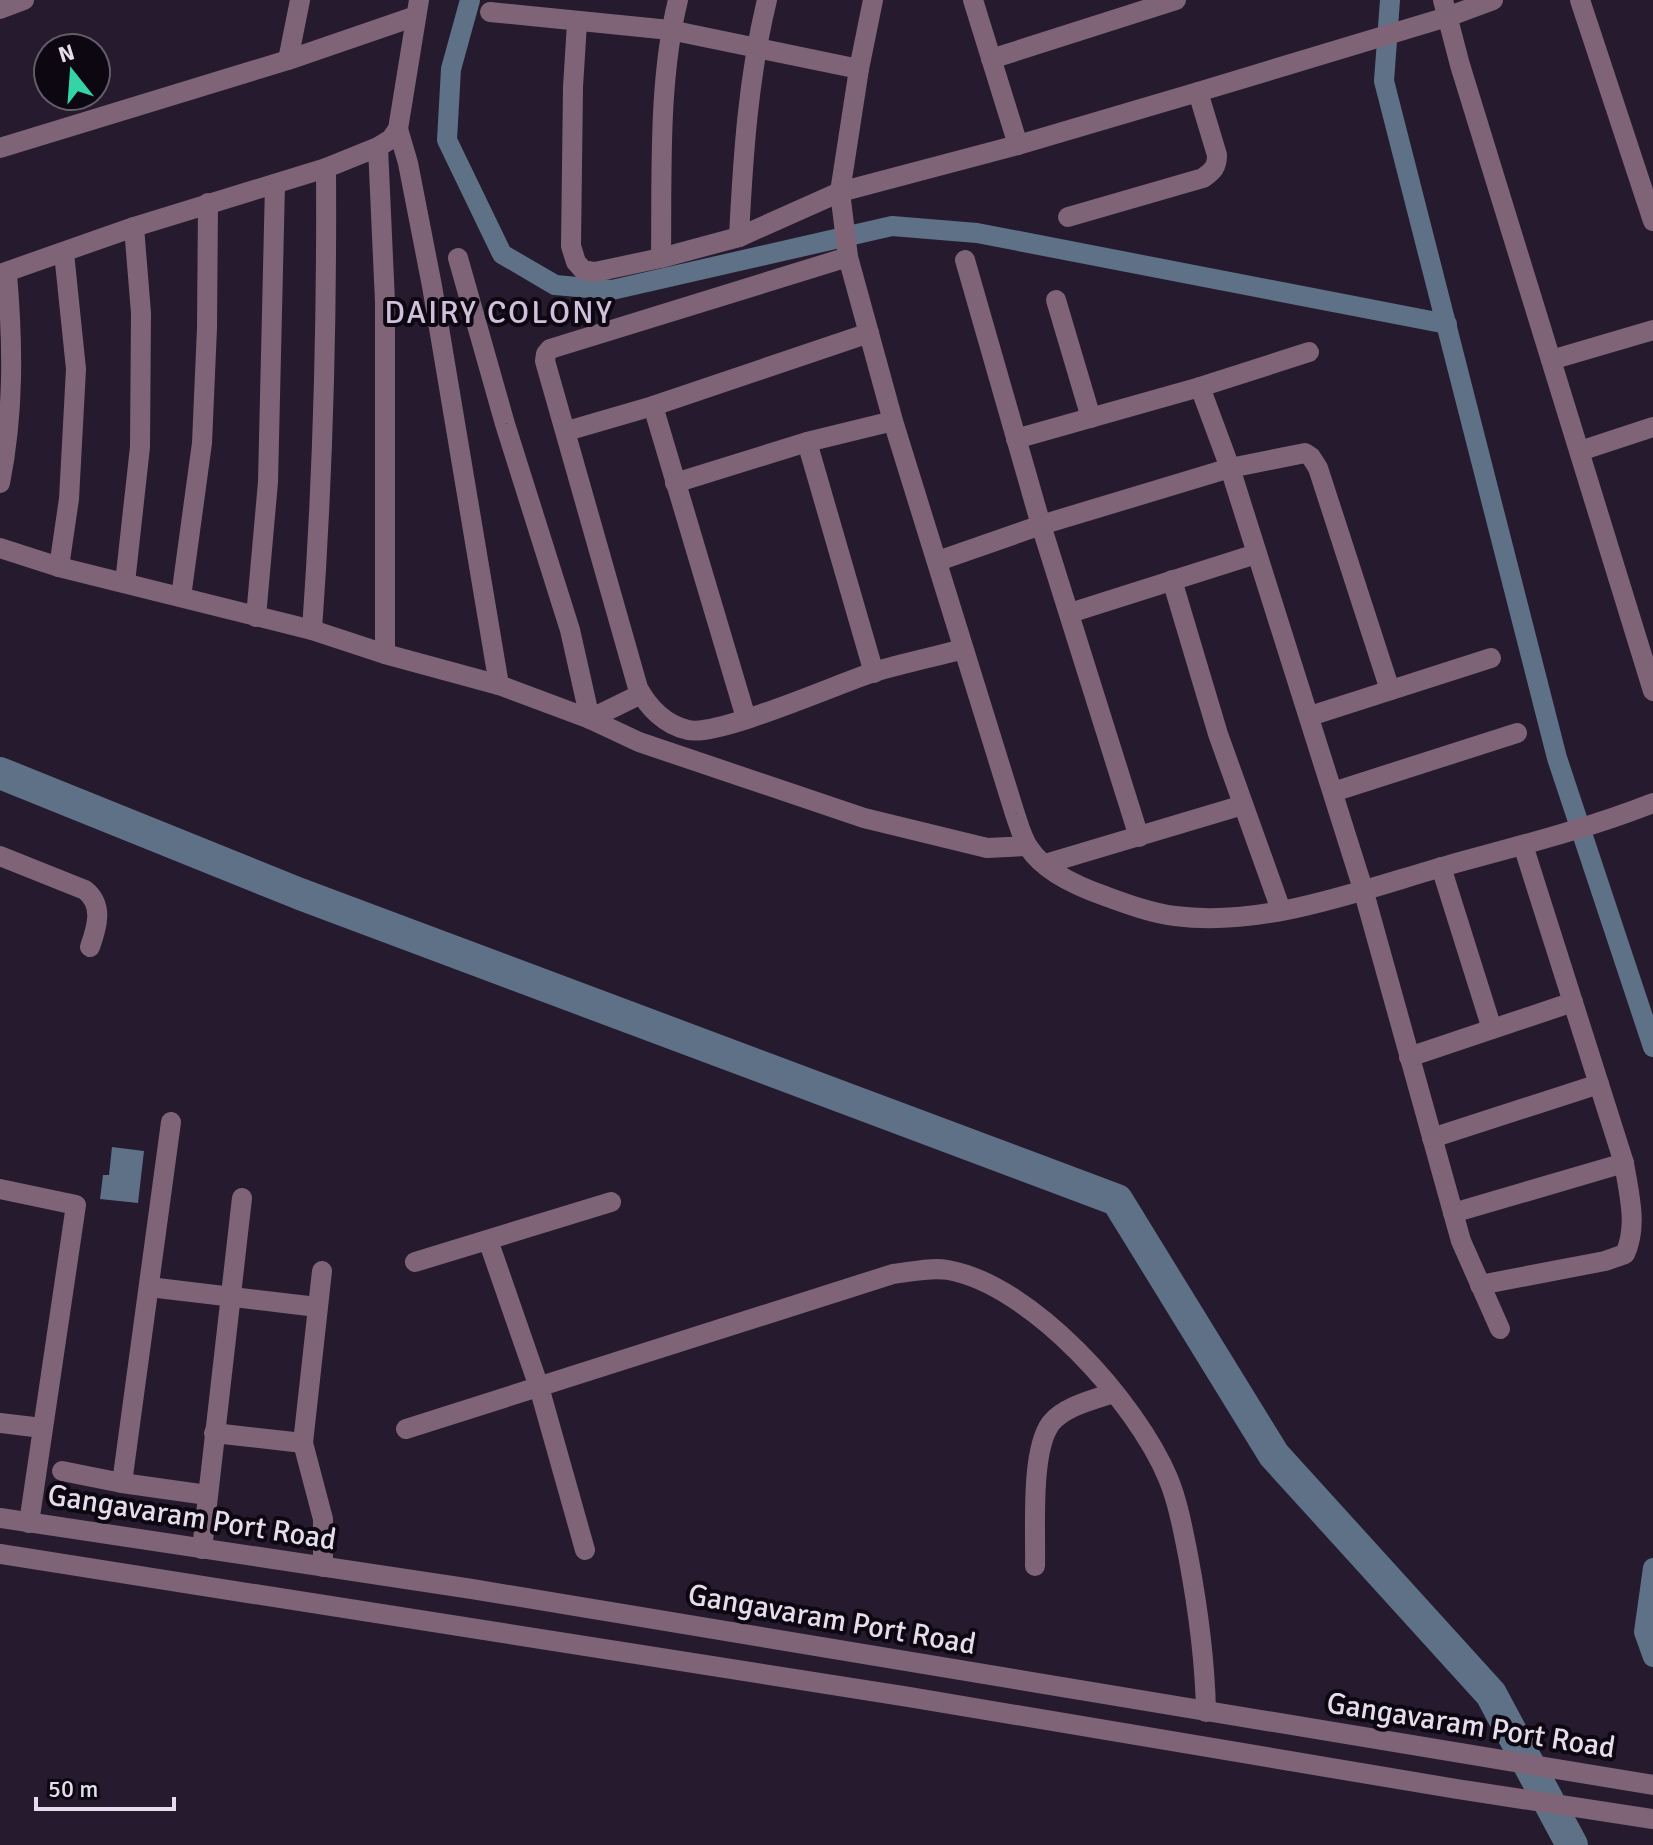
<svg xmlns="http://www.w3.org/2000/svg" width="1653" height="1845" font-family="Signika,sans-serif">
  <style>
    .water { fill: #5e7187 }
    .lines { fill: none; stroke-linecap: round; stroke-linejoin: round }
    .canal { stroke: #5e7187; stroke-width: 20 }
    .river { stroke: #5e7187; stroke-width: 32 }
    .minor { stroke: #7f6376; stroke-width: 20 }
    .labels { text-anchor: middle; stroke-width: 8; stroke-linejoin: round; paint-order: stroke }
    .street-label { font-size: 30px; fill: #e5ddec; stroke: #0c0710 }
    .neighbourhood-label { font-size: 32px; letter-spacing: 2px; fill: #d0c0dc; stroke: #0c0710 }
  </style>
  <rect width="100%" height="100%" fill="#261a2f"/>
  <polygon class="water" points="112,1147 144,1151 138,1203 100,1199 103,1175 109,1175"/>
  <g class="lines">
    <g class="canal">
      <polyline points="470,0 451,69 447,140 502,254 555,285 612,290 892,226 977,233 1447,324"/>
      <polyline points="1390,0 1384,81 1557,758 1653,1047"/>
      <polyline points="1653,1568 1644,1632 1653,1657"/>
    </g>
    <polyline class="river" points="0,773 300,894 1117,1200 1274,1455 1491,1694 1572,1845"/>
    <g class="minor">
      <path d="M873 0 859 69 840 192 848 257 893 421 1015 814C1019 825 1022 838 1029 848 1044 871 1079 887 1105 896 1127 904 1151 913 1175 916 1265 928 1364 889 1449 865 1518 846 1587 829 1653 803"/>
      <polyline points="973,0 1018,145"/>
      <polyline points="1443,0 1460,65 1653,691"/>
      <polyline points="1580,0 1653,221"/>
      <polyline points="0,9 24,0"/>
      <polyline points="490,12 670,30 859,69"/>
      <polyline points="577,23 573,87 571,246 576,262 583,270 595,272 661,258 739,237 840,192 1018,145 1198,92 1447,17 1493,0"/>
      <polyline points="991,59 1176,0"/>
      <polyline points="288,60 300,0"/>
      <polyline points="398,129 408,163 432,286 499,685"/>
      <polyline points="378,147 385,302 385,654"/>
      <polyline points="0,148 288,60 416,16"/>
      <path d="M1068 217 1203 178C1213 171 1217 167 1217 155L1198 92"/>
      <path d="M739 237C743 157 748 78 767 0"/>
      <path d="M848 257 550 349 546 354 545 361 638 688C648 707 665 725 688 730 718 737 837 684 874 672 904 663 934 657 963 649"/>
      <polyline points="458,258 505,424 570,630 590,719 641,694"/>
      <path d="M661 258C662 174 658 81 678 0"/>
      <polyline points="965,260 1041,525 1139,837"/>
      <polyline points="0,274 134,227 326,168 378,147 391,139 398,129 419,0"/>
      <polyline points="1056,300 1091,418"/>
      <polyline points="1551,360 1653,330"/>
      <polyline points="1200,387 1230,468 1363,889 1461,1241 1500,1329"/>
      <polyline points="653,406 746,718"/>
      <polyline points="567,431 653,406 869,333"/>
      <polyline points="1016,439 1200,387 1309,352"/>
      <polyline points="807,442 874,673"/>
      <polyline points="1580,451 1653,427"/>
      <path d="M0 483C14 413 13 344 7 274"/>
      <polyline points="675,483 807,442 893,421"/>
      <polyline points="0,548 59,567 312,630 385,654 499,685 590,719 639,742 864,818 987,848 1027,846"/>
      <polyline points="938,561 1041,525 1230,468 1305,453 1311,457 1318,468 1390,690"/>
      <polyline points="59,567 69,499 76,369 64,253"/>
      <polyline points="1172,580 1218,734 1281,910"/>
      <polyline points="125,583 140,447 141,313 134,227"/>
      <polyline points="181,597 202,443 207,328 208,203"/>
      <polyline points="1070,613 1256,554"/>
      <polyline points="256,617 268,482 275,184"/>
      <path d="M312 630C323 476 327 322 326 168"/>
      <polyline points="1310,716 1491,658"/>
      <polyline points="1333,792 1517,733"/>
      <path d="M0 856 85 890C104 905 97 927 90 947"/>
      <polyline points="1045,864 1243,805"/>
      <polyline points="1441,867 1492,1029"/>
      <polyline points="1409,1057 1573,1002"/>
      <polyline points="1432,1138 1599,1084"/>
      <polyline points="0,1189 76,1205 29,1523"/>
      <polyline points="1453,1213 1624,1163"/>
      <polyline points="488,1240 539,1387 585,1550"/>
      <polyline points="415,1262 611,1202"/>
      <polyline points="322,1271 303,1443 323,1519 323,1567"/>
      <path d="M1480 1285 1605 1261 1625 1254C1638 1226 1629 1194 1624 1163L1523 845"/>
      <polyline points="149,1287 317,1307"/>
      <polyline points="0,1423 42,1428"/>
      <path d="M406 1429 893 1274C911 1272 930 1267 948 1270 1032 1285 1136 1402 1168 1478 1178 1502 1183 1530 1188 1555 1198 1608 1205 1658 1206 1712"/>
      <polyline points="214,1433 303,1443"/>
      <polyline points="62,1471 122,1483 207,1495"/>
      <polyline points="122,1483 171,1122"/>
      <polyline points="0,1518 472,1589 1653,1785"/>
      <polyline points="202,1549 242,1198"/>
      <polyline points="0,1554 909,1697 1457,1789 1653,1819"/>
      <path d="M1035 1566C1036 1530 1030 1451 1051 1423 1065 1406 1093 1400 1113 1393"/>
    </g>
  </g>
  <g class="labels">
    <g class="street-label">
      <text transform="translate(192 1517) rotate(9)" y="10">Gangavaram Port Road</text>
      <text transform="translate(832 1619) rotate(10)" y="10">Gangavaram Port Road</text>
      <text transform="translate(1471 1725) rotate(9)" y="10">Gangavaram Port Road</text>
    </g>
    <g class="neighbourhood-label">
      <text x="499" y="323">DAIRY COLONY</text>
    </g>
  </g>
  <g transform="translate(72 72) rotate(343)"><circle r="38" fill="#0c0710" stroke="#635d68" stroke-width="2"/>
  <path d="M0-6L14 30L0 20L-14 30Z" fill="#35d4a7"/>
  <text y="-12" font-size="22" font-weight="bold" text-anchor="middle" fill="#e5ddec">N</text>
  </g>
  <path d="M36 1797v12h138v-12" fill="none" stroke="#e5ddec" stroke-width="4"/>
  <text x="48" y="1797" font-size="24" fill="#e5ddec" stroke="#0c0710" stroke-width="6" paint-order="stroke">50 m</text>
</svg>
